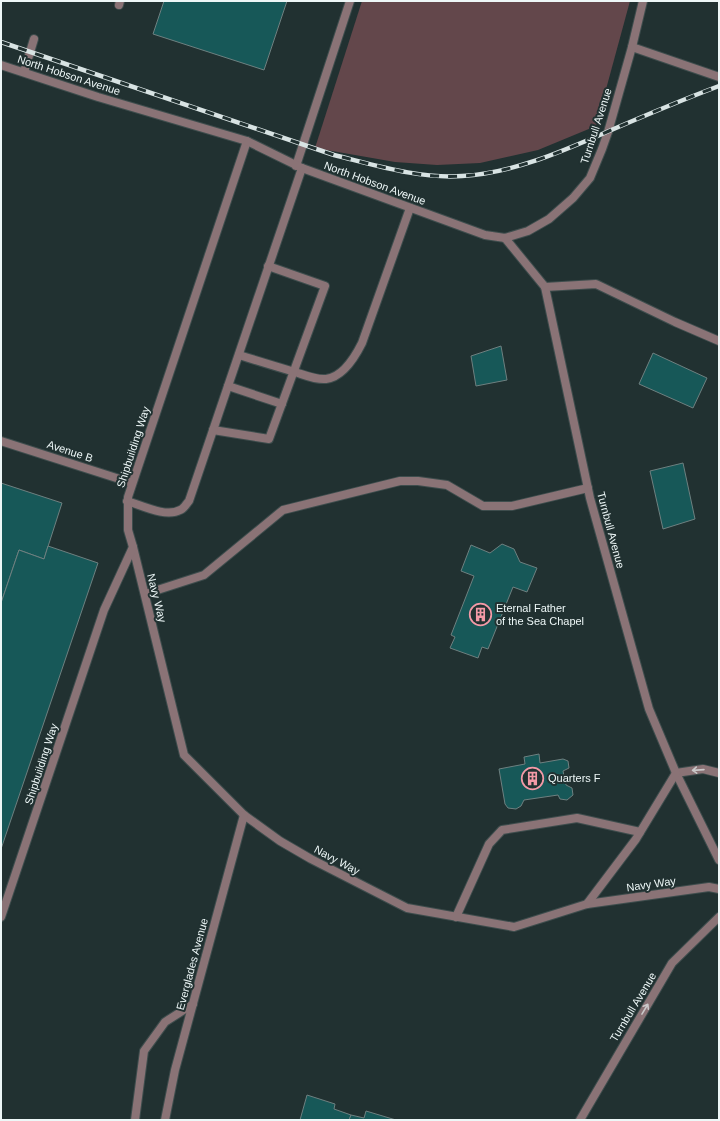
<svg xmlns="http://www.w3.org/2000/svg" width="720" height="1121" font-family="Arial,sans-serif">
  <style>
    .park { fill: #63474b }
    .building { fill: #175858; stroke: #6e8080 }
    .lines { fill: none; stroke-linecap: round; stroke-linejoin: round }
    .service-casing { stroke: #3e4d4d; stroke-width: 10 }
    .minor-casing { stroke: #3e4d4d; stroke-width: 10 }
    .tertiary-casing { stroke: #3e4d4d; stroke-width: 10 }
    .service { stroke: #8a7376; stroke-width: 8 }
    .minor { stroke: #8a7376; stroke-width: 8 }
    .tertiary { stroke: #8a7376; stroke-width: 8 }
    .rail-casing { stroke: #d8e3e3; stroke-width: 4.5 }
    .rail { stroke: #213131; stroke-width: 3; stroke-dasharray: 9; stroke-linecap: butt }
    .oneway { stroke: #cac9ca }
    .labels { text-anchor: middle; stroke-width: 4; stroke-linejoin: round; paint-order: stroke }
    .street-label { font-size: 11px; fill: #edf7f7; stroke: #213131 }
    .poi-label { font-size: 11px; fill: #edf7f7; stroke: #213131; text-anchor: start }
  </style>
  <rect width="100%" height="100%" fill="#213131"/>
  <polygon class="park" points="362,1 630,1 596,126 538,150 480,163 437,165 395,162 315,148"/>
  <g class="building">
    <polygon points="164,1 287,1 264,70 153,34"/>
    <polygon points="501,346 507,380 476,386 471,356"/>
    <polygon points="653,353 707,378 693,408 639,384"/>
    <polygon points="683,463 695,519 663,529 650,471"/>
    <polygon points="1,483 62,503 44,559 19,550 1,603"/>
    <polygon points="502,544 514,549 520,562 537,568 527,592 513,587 488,649 482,647 478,658 450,648 455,637 451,635 474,576 461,571 471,545 490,553"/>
    <polygon points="48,546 98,563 1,849 1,603 19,550 44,559"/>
    <polygon points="539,754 540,763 563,759 568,761 569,768 563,771 566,785 572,788 573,795 567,800 560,799 558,795 524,800 521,806 516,809 508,808 505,804 499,769 525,764 524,757"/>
    <polygon points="307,1095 335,1104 334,1109 351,1115 349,1120 300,1120"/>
    <polygon points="366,1111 396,1120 349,1120 351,1115 364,1118"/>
  </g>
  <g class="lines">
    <defs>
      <g id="service">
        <polyline points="119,5 120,1"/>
        <polyline points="24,72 34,39"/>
        <path d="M239 355C258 361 278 367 298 373 307 376 317 380 326 379 343 377 355 357 362 343L410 208"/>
        <polyline points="228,386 282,404"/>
        <polyline points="213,430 269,439 325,286 268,266"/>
        <polyline points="1,441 132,483"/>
        <path d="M127 501C141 505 166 518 180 510 184 509 186 504 189 501L302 168"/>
        <polyline points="145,594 204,575 283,510 400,481 418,481 447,485 483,506 512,506 588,488"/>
        <polyline points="676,773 703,769 719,773"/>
        <polyline points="456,917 489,844 502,830 577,818 640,832"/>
        <polyline points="135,1120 144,1051 165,1022 193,1004"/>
      </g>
      <g id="minor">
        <polyline points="632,47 719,77"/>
        <polyline points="296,166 350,1"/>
        <polyline points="505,238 545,287 596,284 675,322 719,341"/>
        <polyline points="545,287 590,498 649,709 676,773 719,860"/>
        <polyline points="133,547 184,755 244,815 280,841 311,859 407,908 514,927 587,904 709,887 719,889"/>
        <polyline points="587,904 636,839 676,773"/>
        <polyline points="1,917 104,610 133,547 128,530 128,497 247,141"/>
        <polyline points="165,1120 175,1070 244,815"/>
        <polyline points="580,1120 672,963 719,917"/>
      </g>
      <polyline id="tertiary" points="1,65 98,97 247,141 302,168 485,235 505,238 528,231 549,219 573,198 590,178 602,149 608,132 632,47 643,1"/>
    </defs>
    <use href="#service" class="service-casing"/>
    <use href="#minor" class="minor-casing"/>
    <use href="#tertiary" class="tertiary-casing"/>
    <use href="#service" class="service"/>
    <use href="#minor" class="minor"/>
    <use href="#tertiary" class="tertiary"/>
    <defs>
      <path id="rail" d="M1 42 334 155C375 165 419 179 462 176 514 173 563 151 609 131 646 115 682 100 719 86"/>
    </defs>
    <use href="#rail" class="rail-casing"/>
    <use href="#rail" class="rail"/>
  </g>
  <defs><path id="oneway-shaft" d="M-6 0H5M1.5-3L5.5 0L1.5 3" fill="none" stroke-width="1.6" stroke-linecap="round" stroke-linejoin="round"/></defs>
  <g class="oneway">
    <use href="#oneway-shaft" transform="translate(698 770) rotate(176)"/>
    <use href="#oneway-shaft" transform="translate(645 1009) rotate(-59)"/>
  </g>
  <defs>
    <symbol id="building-ring" viewBox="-11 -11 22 22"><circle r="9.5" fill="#213131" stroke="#f39aa7" stroke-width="1.5"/><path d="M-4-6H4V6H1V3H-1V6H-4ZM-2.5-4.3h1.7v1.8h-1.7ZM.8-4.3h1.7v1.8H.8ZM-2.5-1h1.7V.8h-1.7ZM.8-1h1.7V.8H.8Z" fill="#f39aa7"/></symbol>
  </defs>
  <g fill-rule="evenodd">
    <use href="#building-ring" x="468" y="602" width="25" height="25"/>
    <use href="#building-ring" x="520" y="766" width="25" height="25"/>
  </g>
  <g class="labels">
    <g class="street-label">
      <text transform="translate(69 75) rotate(18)" y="4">North Hobson Avenue</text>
      <text transform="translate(596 126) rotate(-72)" y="4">Turnbull Avenue</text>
      <text transform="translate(375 183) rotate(20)" y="4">North Hobson Avenue</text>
      <text transform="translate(133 447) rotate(-72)" y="4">Shipbuilding Way</text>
      <text transform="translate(70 451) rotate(18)" y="4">Avenue B</text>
      <text transform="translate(611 530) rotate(75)" y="4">Turnbull Avenue</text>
      <text transform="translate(157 598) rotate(76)" y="4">Navy Way</text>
      <text transform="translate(41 764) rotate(-72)" y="4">Shipbuilding Way</text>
      <text transform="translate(337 860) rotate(28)" y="4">Navy Way</text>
      <text transform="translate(651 884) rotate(-8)" y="4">Navy Way</text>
      <text transform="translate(192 964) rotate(-75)" y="4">Everglades Avenue</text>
      <text transform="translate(633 1007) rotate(-59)" y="4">Turnbull Avenue</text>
    </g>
    <g class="poi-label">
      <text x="496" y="612">Eternal Father<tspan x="496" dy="13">of the Sea Chapel</tspan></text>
      <text x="548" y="782">Quarters F</text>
    </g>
  </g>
  <rect width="720" height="1121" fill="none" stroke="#edf7f7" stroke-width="4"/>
</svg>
